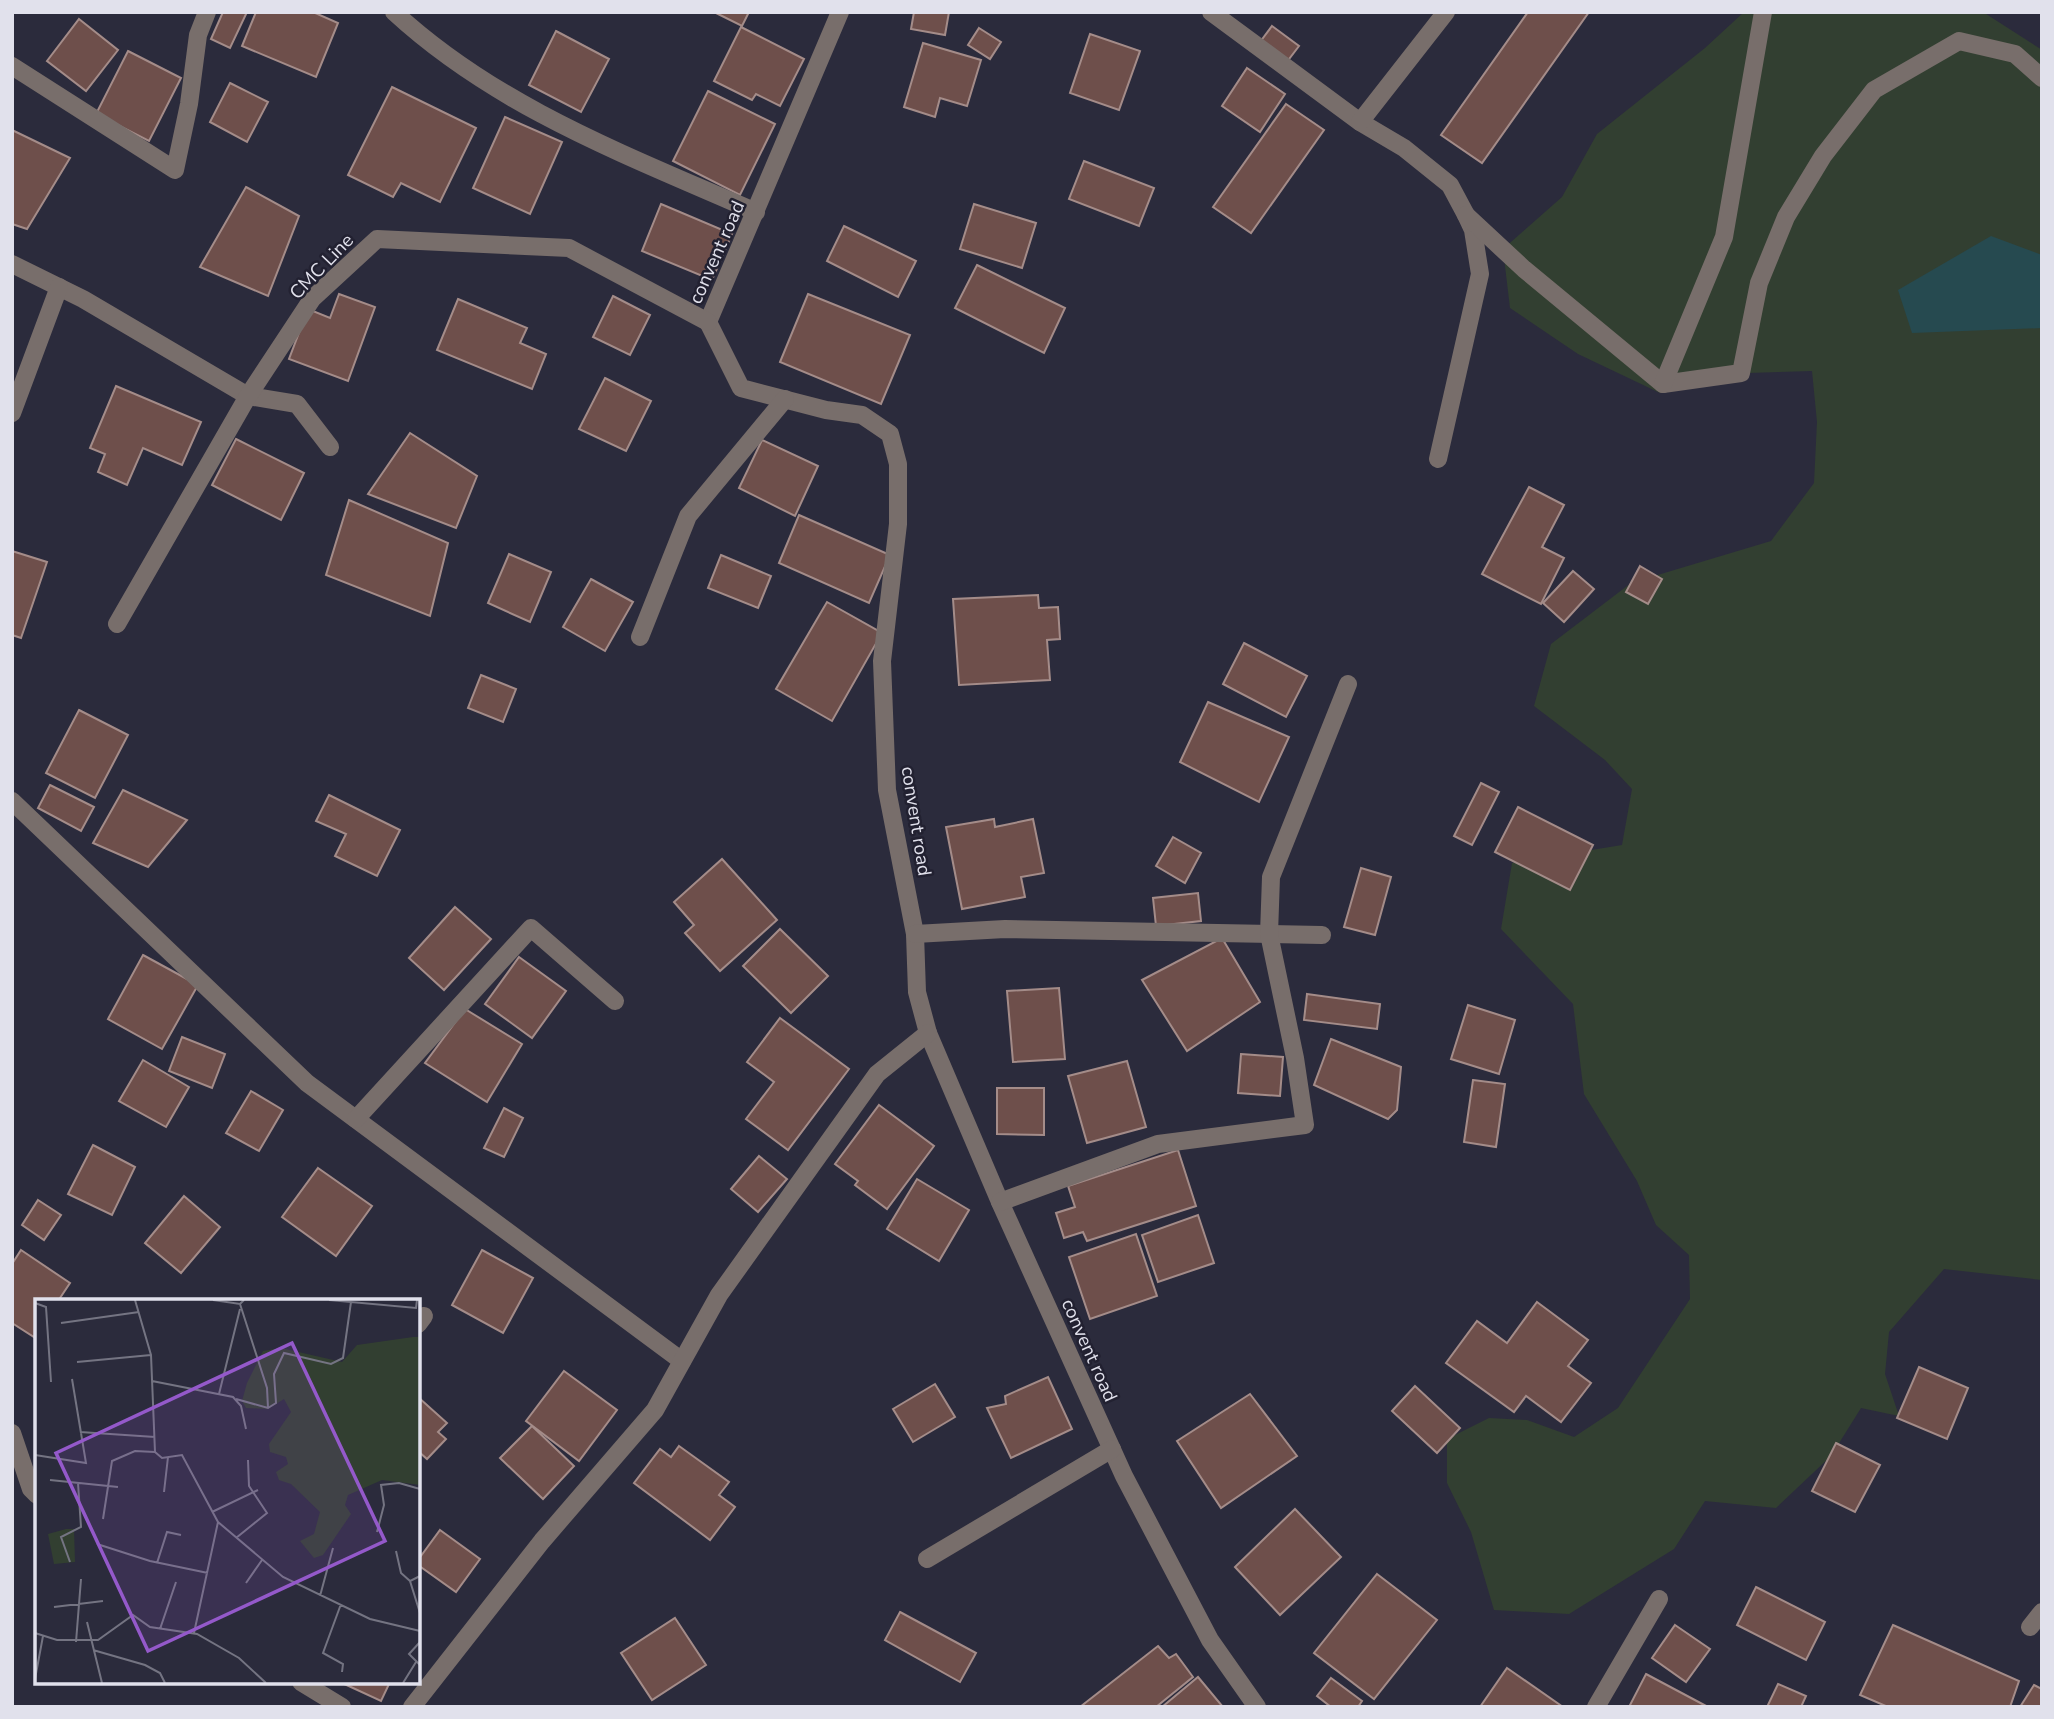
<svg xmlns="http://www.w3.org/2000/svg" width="2054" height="1719" font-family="'Nunito Sans',sans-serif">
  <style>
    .green { fill: #323f31 }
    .water { fill: #264a50 }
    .building { fill: #6e4f4b; stroke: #a48c89; stroke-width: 2 }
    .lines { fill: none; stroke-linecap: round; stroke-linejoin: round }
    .minor { stroke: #786e6b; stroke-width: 18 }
    .labels { text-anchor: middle; stroke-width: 5; stroke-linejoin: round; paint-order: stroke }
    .street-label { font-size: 19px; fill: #e1e1ec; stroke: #222131 }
    .inset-road { fill: none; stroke: #747482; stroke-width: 2 }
    .view { fill: #9459ca; fill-opacity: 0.15; stroke: #9459ca; stroke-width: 3.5 }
    .inset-edge { fill: none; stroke: #e1e1ec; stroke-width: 3.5 }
  </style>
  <rect width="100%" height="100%" fill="#2b2b3c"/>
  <polygon class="green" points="1744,12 1983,12 2042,50 2042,1280 1944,1269 1889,1332 1885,1374 1899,1416 1861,1408 1831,1456 1776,1508 1705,1501 1674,1549 1569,1614 1494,1610 1471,1532 1447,1483 1447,1439 1489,1418 1527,1420 1574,1437 1618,1408 1690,1299 1689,1255 1656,1225 1637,1181 1584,1094 1573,1004 1501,929 1512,863 1622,845 1632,789 1605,760 1534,706 1551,644 1631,583 1771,541 1814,483 1817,422 1812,371 1714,374 1660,393 1578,354 1510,308 1503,249 1562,197 1597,134 1705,48"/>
  <polygon class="water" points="1991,236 2042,255 2042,328 1912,333 1898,290"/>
  <g class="building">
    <polygon points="223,12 247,12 230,48 211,39"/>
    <polygon points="256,12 313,12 338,23 316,77 242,46"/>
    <polygon points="714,12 749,12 742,26"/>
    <polygon points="914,12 949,12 945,35 911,29"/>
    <polygon points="1528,12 1589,12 1482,163 1441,135"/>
    <polygon points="79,19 118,50 86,91 47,61"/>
    <polygon points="1272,26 1299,46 1286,63 1260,42"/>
    <polygon points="741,27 804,59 780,106 756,94 752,100 714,81"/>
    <polygon points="979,28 1001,42 990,59 968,45"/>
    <polygon points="556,31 609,59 581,112 529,85"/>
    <polygon points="1090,34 1140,51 1119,110 1070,93"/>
    <polygon points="923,43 981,60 967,106 940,98 935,117 904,107"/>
    <polygon points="128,51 181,78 149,141 96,114"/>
    <polygon points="1247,68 1285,94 1260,132 1222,106"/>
    <polygon points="230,83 268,102 247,142 210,122"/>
    <polygon points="392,87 476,128 440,202 401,183 393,197 348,175"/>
    <polygon points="708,91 775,124 740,195 673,161"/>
    <polygon points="1286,104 1324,130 1251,233 1213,207"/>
    <polygon points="505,117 562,142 530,214 473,188"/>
    <polygon points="12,130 70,158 27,229 12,224"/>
    <polygon points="1084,161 1154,188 1139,226 1069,199"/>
    <polygon points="246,187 299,216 268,296 200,267"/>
    <polygon points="661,204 732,234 712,280 642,251"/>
    <polygon points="974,204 1036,223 1022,268 960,249"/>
    <polygon points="844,226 916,261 898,297 827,261"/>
    <polygon points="977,265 1065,308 1044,353 955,308"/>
    <polygon points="339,294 375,307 348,381 289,359 308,309 330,318"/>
    <polygon points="808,294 910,335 881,404 780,362"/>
    <polygon points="613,296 650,315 630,355 593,337"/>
    <polygon points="458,299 527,328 520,343 546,354 532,389 437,350"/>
    <polygon points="605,378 651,401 626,451 579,429"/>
    <polygon points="116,386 201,422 182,465 143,448 127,485 98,472 105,454 90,448"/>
    <polygon points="410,433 477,476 456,528 368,494"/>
    <polygon points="236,439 304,473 281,520 212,485"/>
    <polygon points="762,440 818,466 795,516 739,488"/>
    <polygon points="1529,487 1564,505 1542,547 1564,558 1541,604 1482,574"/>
    <polygon points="349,500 448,543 430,616 326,575"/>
    <polygon points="799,515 890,555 869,603 779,563"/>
    <polygon points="12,551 47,562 21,638 12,635"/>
    <polygon points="509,554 551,572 530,622 488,603"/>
    <polygon points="721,555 771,576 758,608 708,588"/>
    <polygon points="1640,566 1662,579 1648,604 1626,592"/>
    <polygon points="1573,571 1594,589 1564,622 1543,603"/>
    <polygon points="591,579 633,602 605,651 563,627"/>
    <polygon points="1038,595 1039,608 1058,607 1060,639 1047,640 1050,680 959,685 953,599"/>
    <polygon points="827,602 882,633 832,721 776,689"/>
    <polygon points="1244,643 1307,676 1286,717 1223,684"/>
    <polygon points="481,675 516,689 503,722 468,708"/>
    <polygon points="1208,702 1289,737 1259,802 1180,762"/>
    <polygon points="79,710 128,735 95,798 46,773"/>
    <polygon points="1481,783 1499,792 1472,845 1454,836"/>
    <polygon points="50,785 94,807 81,831 38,808"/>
    <polygon points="123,790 187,820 148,867 93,843"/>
    <polygon points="329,795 400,830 377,876 335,856 346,834 316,821"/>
    <polygon points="1518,807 1593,845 1570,890 1495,852"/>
    <polygon points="994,819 995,827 1033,819 1044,873 1021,877 1025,897 962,909 946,827"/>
    <polygon points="1173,837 1201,853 1185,883 1156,866"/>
    <polygon points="722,859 777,920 720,971 685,933 694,925 674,902"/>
    <polygon points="1361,868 1391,877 1375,935 1344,927"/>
    <polygon points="1198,893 1201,921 1156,926 1153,898"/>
    <polygon points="455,907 491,939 444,990 409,958"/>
    <polygon points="780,929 828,976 791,1013 743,966"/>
    <polygon points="1222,938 1260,1002 1187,1051 1142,980"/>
    <polygon points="143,955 198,985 162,1049 108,1019"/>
    <polygon points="519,957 566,991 532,1038 485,1004"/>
    <polygon points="1059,988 1065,1059 1013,1062 1007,991"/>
    <polygon points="1307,994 1380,1004 1377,1029 1304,1020"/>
    <polygon points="1468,1005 1515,1020 1499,1074 1451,1059"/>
    <polygon points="465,1009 522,1044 487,1102 425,1063"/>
    <polygon points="780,1018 849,1069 788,1150 746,1119 774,1082 747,1062"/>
    <polygon points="182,1037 225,1054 212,1088 169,1071"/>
    <polygon points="1331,1039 1401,1067 1397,1110 1388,1119 1314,1085"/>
    <polygon points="1241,1054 1283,1057 1280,1096 1238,1093"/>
    <polygon points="143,1060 189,1087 166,1127 119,1101"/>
    <polygon points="1127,1061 1146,1127 1087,1143 1068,1076"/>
    <polygon points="1473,1080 1505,1084 1496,1147 1464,1142"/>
    <polygon points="997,1088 1044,1088 1044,1135 997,1134"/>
    <polygon points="251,1091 283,1110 259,1151 226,1133"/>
    <polygon points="879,1105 934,1146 887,1209 855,1185 858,1181 835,1164"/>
    <polygon points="504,1108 523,1118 504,1157 484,1148"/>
    <polygon points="93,1145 135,1167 112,1215 68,1194"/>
    <polygon points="1178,1150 1196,1206 1087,1241 1083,1232 1064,1238 1056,1213 1075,1207 1068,1186"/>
    <polygon points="759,1156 787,1179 758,1212 731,1189"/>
    <polygon points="318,1168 372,1206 336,1256 282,1217"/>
    <polygon points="917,1179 969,1210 939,1261 887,1229"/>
    <polygon points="184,1196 220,1227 181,1273 145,1243"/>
    <polygon points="38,1200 61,1215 44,1240 22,1225"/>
    <polygon points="1198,1215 1214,1263 1158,1282 1142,1235"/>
    <polygon points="1136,1234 1157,1296 1090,1319 1069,1257"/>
    <polygon points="21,1250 70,1283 58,1301 37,1301 37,1332 34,1337 12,1323 12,1264"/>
    <polygon points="482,1250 533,1278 503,1333 452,1305"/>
    <polygon points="1537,1302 1588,1340 1568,1366 1591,1383 1561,1422 1526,1396 1514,1412 1446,1363 1477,1321 1507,1343"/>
    <polygon points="1919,1367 1968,1388 1947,1439 1897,1418"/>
    <polygon points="564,1371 617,1410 579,1461 526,1421"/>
    <polygon points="1048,1377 1072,1429 1011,1458 987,1408 1006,1404 1005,1396"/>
    <polygon points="935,1384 955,1417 913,1442 893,1409"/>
    <polygon points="1415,1386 1460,1428 1437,1453 1392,1411"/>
    <polygon points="1250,1394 1297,1456 1221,1508 1177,1441"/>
    <polygon points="418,1397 447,1423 438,1432 446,1439 427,1459 418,1451"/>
    <polygon points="532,1426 574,1466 543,1499 500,1458"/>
    <polygon points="1836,1443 1880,1465 1855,1512 1812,1491"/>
    <polygon points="679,1446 729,1482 719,1495 735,1507 710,1540 634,1483 660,1449 671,1457"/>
    <polygon points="1295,1509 1341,1557 1280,1615 1235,1567"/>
    <polygon points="440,1530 480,1559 456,1592 418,1565 418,1560"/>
    <polygon points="1377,1574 1437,1620 1374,1699 1314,1653"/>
    <polygon points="1756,1587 1825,1622 1806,1660 1737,1625"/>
    <polygon points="900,1612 976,1653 960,1682 885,1640"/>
    <polygon points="675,1618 706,1665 652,1700 621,1653"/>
    <polygon points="1675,1625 1710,1649 1686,1682 1652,1658"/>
    <polygon points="1893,1625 2019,1681 2010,1707 1888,1707 1860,1695"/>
    <polygon points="1158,1646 1169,1658 1176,1654 1193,1677 1156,1707 1080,1707"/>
    <polygon points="1507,1668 1563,1707 1480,1707"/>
    <polygon points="1646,1674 1708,1707 1629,1707"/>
    <polygon points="1198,1677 1223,1707 1162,1707"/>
    <polygon points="1331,1678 1362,1701 1358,1707 1331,1707 1317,1696"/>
    <polygon points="340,1682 390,1682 381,1701"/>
    <polygon points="1778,1684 1806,1696 1801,1707 1767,1707"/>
    <polygon points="2034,1685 2042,1689 2042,1707 2020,1707"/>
  </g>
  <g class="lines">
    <g class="minor">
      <path d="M394 12C498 108 629 156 756 212"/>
      <polyline points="840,12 708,322 741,388 826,410 862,415 890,434 898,464 898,524 882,661 887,790 915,934 917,992 928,1033 1000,1202 1124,1476 1210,1640 1257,1707"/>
      <polyline points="1211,12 1360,122 1404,148 1450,185 1466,215 1473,230 1480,274 1438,459"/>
      <polyline points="12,66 175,170 189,104 198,35 207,12"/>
      <polyline points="1360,122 1446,12"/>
      <polyline points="1466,215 1524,269 1663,384 1741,373 1759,283 1786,217 1823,156 1874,90 1959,41 2015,54 2042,78"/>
      <polyline points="12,264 83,299 248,396 297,404 330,447"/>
      <polyline points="1663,384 1724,237 1763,12"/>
      <polyline points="12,413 59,287"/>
      <polyline points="117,624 248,396 312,299 377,239 569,248 708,322"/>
      <polyline points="640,637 688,516 785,399"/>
      <polyline points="12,801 307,1083 682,1361"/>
      <polyline points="915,934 1005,929 1322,935"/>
      <polyline points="356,1119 531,928 615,1001"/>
      <polyline points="1000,1202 1158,1144 1305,1125 1295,1058 1269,934 1271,877 1348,684"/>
      <polyline points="418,1324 424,1316"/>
      <polyline points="12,1433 31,1489 37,1495"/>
      <polyline points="927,1559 1112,1449"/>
      <polyline points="2030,1627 2042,1612"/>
      <polyline points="301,1682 342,1707"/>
      <polyline points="412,1707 542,1541 655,1410 719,1295 877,1074 928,1033"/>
      <polyline points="1596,1707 1659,1599"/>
    </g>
  </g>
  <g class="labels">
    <g class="street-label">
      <text transform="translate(716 252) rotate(-66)" y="7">convent road</text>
      <text transform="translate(321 266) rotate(-46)" y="7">CMC Line</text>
      <text transform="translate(917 821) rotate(81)" y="7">convent road</text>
      <text transform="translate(1090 1350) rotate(66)" y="7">convent road</text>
    </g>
  </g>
  <g transform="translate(35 1299)">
    <rect width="385" height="385" fill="#2b2b3c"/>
    <path d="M378 38H385V186L347 181 313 196 310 206 316 215 288 256 279 259 265 242 279 235 285 213 256 185 244 181 241 173 253 165 251 158 235 153 234 145 256 113 249 100 233 110 211 109 207 102 212 84 228 52 246 49 307 63 322 46ZM31 230H39L40 263 19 265 13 235Z" fill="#323f31"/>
    <path class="inset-road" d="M100 1 116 56 120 153 127 159 147 156 183 223 248 278 335 320 385 332M178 1 205 5 209 1M294 1 381 9 382 1M0 4 11 8 16 83M205 5 232 89 233 109M26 24 104 13M42 63 116 56M117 82 198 98 206 107 211 130M184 95 205 10M201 100 233 109 241 104 239 75 249 54 296 65 308 59 316 3M45 133 120 138M0 156 51 164 37 80M15 181 83 188M129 193 133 158M177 213 223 191M68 220 77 162 100 152 120 153M342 233 349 206 346 186 364 184 385 190M201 239 232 214 214 187 213 161M62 245 115 262 173 274M361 252 366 274 375 282M35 263 26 238 46 228 43 184M122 264 132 233 146 236M385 277 375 282 385 314M211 284 227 261M285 297 298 249M306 305 288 354 308 365 307 373M19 308 68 302M52 323 67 384M125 330 141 283M0 334 22 341H63L98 316 115 328 162 335 204 359 231 384M159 334 183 223M41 343 46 280M385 343 374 355 385 366M58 351 110 366 125 374 130 384M0 380 8 337M368 384 381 363"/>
    <path class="view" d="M257 44 350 242 113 352 21 154Z"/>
    <rect width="385" height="385" class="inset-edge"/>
  </g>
  <rect width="2054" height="1719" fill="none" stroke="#e1e1ec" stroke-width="28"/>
</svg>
